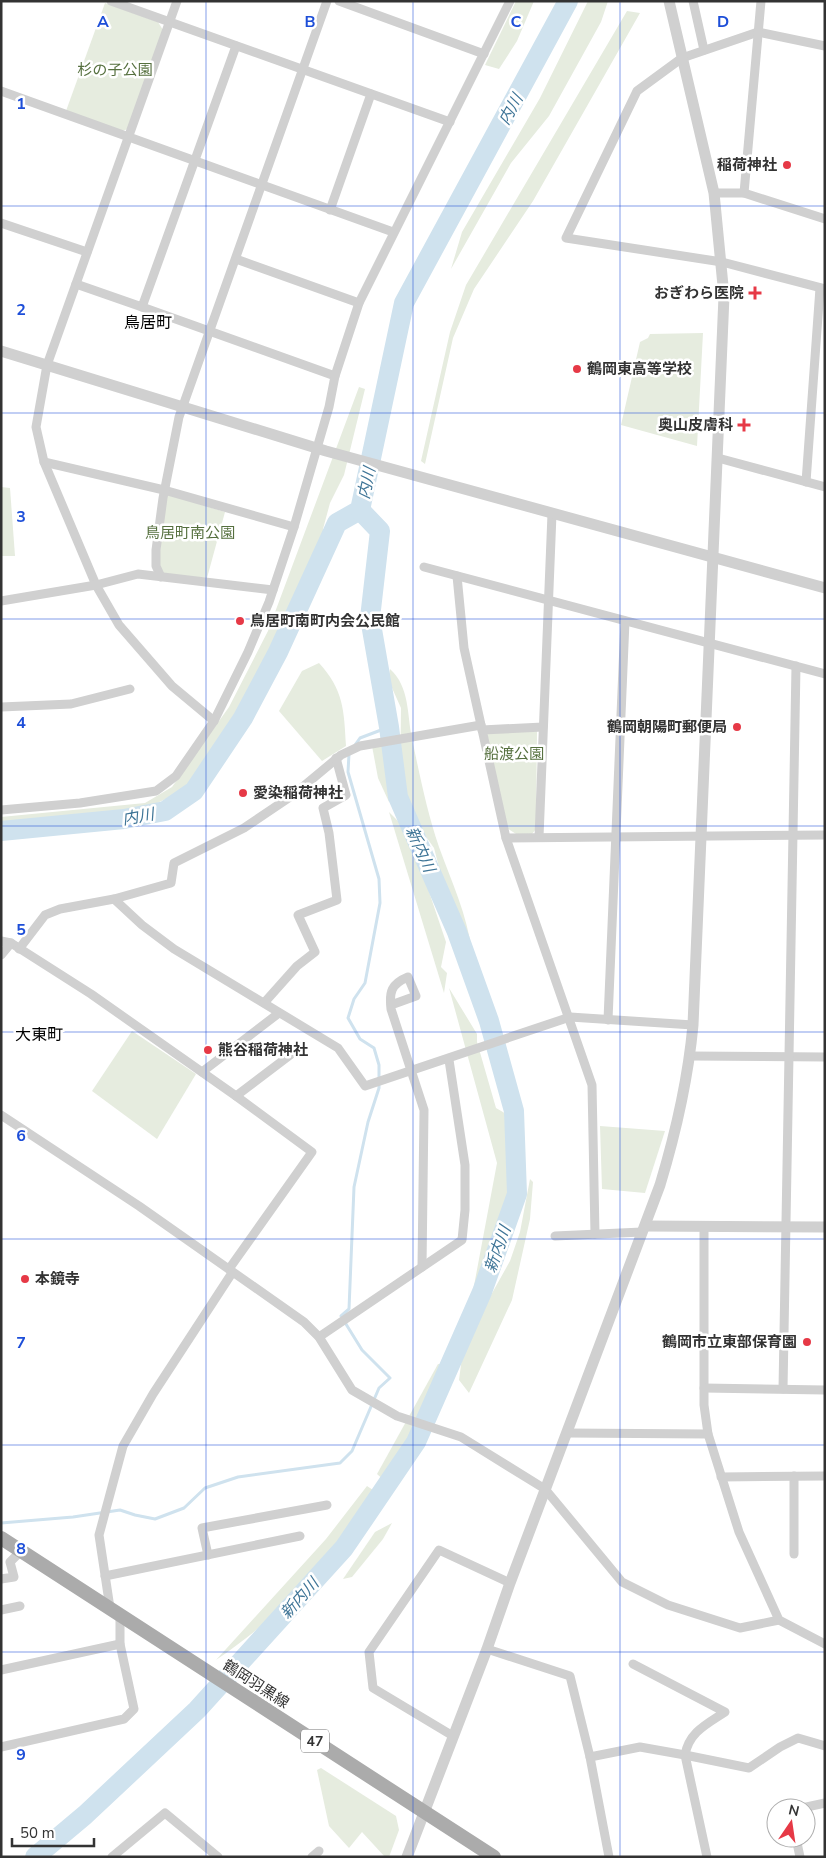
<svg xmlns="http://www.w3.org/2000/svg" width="826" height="1858" font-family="'Nunito Sans','Noto Sans JP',sans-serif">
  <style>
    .green { fill: #e6ecdf }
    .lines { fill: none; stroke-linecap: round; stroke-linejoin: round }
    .stream { stroke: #cfe2ee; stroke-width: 3 }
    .river { stroke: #cfe2ee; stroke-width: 20 }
    .minor { stroke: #d0d0d0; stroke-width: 9 }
    .tertiary { stroke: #d0d0d0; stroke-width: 11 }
    .primary { stroke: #ababab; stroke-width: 14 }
    .grid { fill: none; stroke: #1d4ed8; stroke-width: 1; stroke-opacity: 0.55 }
    .poi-dot { fill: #e63946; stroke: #fff; stroke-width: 2 }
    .labels { text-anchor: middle; stroke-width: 5; stroke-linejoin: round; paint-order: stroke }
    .shield { fill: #fff; stroke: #707070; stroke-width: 1 }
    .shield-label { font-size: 14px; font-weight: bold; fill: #333 }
    .park-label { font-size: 15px; fill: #56703f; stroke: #fff }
    .poi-label { font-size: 15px; font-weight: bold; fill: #333; stroke: #fff; text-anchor: end }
    .street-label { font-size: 15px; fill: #333; stroke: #fff }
    .water-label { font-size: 16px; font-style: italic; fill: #3f7597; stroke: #fff }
    .neighbourhood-label { font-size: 16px; fill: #000; stroke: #fff }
    .grid-label { font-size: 16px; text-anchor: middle; font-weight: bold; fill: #1d4ed8; stroke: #fff; stroke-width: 5; stroke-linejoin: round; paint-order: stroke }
  </style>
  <rect width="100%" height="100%" fill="#fff"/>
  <g class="green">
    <polygon points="516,1 534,1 517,41 499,69 485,65"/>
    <polygon points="588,1 608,1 601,22 549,116 511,163 451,269 462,232 540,98"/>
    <polygon points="105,3 158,22 163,30 128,129 122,131 66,111"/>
    <polygon points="627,11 640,13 533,201 474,289 453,338 425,464 421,461 450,332 466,285"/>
    <polygon points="703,333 697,446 621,425 640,342 648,338 650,334"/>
    <polygon points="359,387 365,389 344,475 330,503 323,529 325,533 321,548 310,559 305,579 265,661 221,740 191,782 176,794 153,805 129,813 1,824 1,817 145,803 172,787 229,707 268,631"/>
    <polygon points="1,487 10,488 15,556 1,556"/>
    <polygon points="166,494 225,512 207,578 162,574 159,561"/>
    <path d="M319 663C344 690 344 711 346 746L322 761 279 711 302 671Z"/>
    <path d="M390 669C410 687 407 715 412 739 420 776 427 812 439 847 452 883 467 914 472 952L463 927 449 905 434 848 412 817 400 787 401 708 388 679Z"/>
    <polygon points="537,731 536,829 532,834 516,834 507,828 487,733"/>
    <polygon points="372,746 383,746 393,788 389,802 378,778"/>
    <polygon points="389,812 402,825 426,883 446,942 441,967 447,973 444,993"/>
    <polygon points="449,988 477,1034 477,1042 496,1108 508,1115 514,1190 494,1247 473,1291 497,1163"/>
    <polygon points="132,1031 196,1074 157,1139 92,1091"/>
    <polygon points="600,1126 665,1131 645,1193 602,1189"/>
    <polygon points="530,1179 533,1182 530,1219 512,1300 469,1393 459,1380 462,1357 486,1304 510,1261 520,1232"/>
    <polygon points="438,1364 446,1365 408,1450 385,1481 377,1474"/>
    <path d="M367 1486 376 1492C363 1511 352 1532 338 1549 303 1592 261 1629 216 1660L326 1539Z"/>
    <polygon points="392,1523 383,1539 352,1577 343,1579 375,1532"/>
    <polygon points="321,1768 396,1816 399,1830 389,1857 385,1857 362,1832 349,1848 329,1826 317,1770"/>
  </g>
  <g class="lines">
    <g class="stream">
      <polyline points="355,745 360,738 389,727"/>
      <polyline points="1,1523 73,1517 120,1510 135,1515 155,1519 184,1508 205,1488 238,1477 340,1463 352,1451 379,1388 390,1378 362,1350 341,1316 349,1309 354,1187 368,1122 379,1088 379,1065 374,1048 360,1039 348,1018 354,999 365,983 380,903 379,879 348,772 349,754"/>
    </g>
    <g class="river">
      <polyline points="1,831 124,819 165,811 194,791 243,718 278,652 337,523 360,510 404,303 568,1"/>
      <polyline points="35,1857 85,1815 197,1710 344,1548 416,1442 482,1292 517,1194 514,1111 489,1021 457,932 398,797 389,727 370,618 380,531 360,510"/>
    </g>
    <g class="minor">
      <polyline points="111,1 450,122"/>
      <polyline points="177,1 47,365 36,427 44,462 96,585 119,625 172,686 214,721"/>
      <polyline points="339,1 484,54"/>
      <polyline points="693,1 704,50"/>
      <polyline points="825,46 758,32 682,58 637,91 566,238 722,262 825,289"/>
      <polyline points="1,91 393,232"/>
      <polyline points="714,193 744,193 825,219"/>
      <polyline points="744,193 761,1"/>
      <polyline points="330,210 371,94"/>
      <polyline points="1,223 87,252"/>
      <polyline points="236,259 359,303"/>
      <polyline points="76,284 142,307 236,46"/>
      <polyline points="142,307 335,376"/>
      <polyline points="718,458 825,487"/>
      <polyline points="44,462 164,490 294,527"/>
      <polyline points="806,482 820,288"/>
      <polyline points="424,567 825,674"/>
      <polyline points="457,576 464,648 506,838 592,1085 595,1234"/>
      <polyline points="161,577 156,566 156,550 163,498 179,417 327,1"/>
      <polyline points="1,601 96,585 138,574 273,590"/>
      <polyline points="1,707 71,704 130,689"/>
      <polyline points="482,730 543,727"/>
      <polyline points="1,810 80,803 156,791 176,776 214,721 248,652 269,602 294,527 329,407 335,376 359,303 510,1"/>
      <polyline points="539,837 552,514"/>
      <polyline points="506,838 825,835"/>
      <polyline points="114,899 142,925 174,949 338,1048 365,1086 570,1017 693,1025"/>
      <polyline points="1,941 11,943 91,994 236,1096 312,1152 229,1269"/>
      <polyline points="19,949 45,915 60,909 114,899 171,883 174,863 244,828 293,795 341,755 360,746 481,725"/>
      <polyline points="1,955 11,943"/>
      <polyline points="264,1003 297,966 315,952 298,915 337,900 329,833 323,808 346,795 336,758"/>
      <path d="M391 1005 416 996 408 977C391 984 389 992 391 1009L424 1110 422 1267"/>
      <polyline points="608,1020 625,621"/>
      <polyline points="690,1056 825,1057"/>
      <polyline points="202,1072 279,1013"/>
      <polyline points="236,1096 302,1046"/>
      <polyline points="1,1115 139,1206 304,1322 319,1337 352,1390 397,1416 461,1437 545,1489 622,1582 668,1605 740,1628 779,1620"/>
      <polyline points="704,1227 704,1405 708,1434 739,1532 779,1620 825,1644"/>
      <polyline points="555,1236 642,1232"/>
      <polyline points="319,1337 462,1240 465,1210 465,1165 449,1060"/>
      <polyline points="704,1388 825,1390"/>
      <polyline points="783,1389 796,666"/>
      <polyline points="567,1433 708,1434"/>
      <polyline points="794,1476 794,1554"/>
      <polyline points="721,1477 825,1476"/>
      <polyline points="208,1555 202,1528 327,1505"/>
      <polyline points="105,1576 300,1536"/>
      <polyline points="1,1579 14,1577 10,1562 21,1551"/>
      <polyline points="110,1608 99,1535 123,1446 153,1394 232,1273"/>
      <polyline points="1,1610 20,1606"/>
      <polyline points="487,1649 570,1676 590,1757 640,1747 685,1755 707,1857"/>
      <path d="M633 1664 725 1712C707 1724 689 1732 685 1755L749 1768 780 1747 798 1738 825 1746"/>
      <polyline points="1,1670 120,1644"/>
      <polyline points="453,1736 373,1688 369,1652 439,1550 510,1583"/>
      <polyline points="1,1747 124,1719 134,1709 120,1644 120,1615"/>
      <polyline points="590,1757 609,1857"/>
      <polyline points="802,1808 825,1803"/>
      <polyline points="796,1838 800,1857"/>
      <polyline points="112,1857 165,1813 218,1857"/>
      <polyline points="312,1857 319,1851"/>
    </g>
    <g class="tertiary">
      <polyline points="1,351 326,451 825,588"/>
      <polyline points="645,1226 825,1227"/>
      <path d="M407 1857 487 1649 510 1583 660 1185C676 1132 688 1080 693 1025L724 296 714 193 669 1"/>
    </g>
    <polyline class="primary" points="1,1538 494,1857"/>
  </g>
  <path class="grid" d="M206 1V1857M413 1V1857M620 1V1857M1 206H825M1 413H825M1 619H825M1 826H825M1 1032H825M1 1239H825M1 1445H825M1 1652H825"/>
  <g class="poi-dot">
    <circle cx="787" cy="165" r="5"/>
    <path d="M752.5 285.5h5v5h5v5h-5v5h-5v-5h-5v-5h5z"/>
    <circle cx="577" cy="369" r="5"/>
    <path d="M741.5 417.5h5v5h5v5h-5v5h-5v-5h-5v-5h5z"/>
    <circle cx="240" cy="621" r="5"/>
    <circle cx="737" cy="727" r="5"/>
    <circle cx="243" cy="793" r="5"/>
    <circle cx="208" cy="1050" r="5"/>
    <circle cx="25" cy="1279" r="5"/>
    <circle cx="807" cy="1342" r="5"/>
  </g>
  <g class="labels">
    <rect class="shield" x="301" y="1729.5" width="28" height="23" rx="4"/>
    <g class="shield-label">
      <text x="315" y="1746">47</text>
    </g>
    <g class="park-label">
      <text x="115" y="75">杉の子公園</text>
      <text x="190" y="538">鳥居町南公園</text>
      <text x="514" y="759">船渡公園</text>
    </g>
    <g class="poi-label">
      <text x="777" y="170">稲荷神社</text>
      <text x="744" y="298">おぎわら医院</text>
      <text x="587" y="374" text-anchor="start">鶴岡東高等学校</text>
      <text x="733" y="430">奥山皮膚科</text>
      <text x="250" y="626" text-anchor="start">鳥居町南町内会公民館</text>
      <text x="727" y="732">鶴岡朝陽町郵便局</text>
      <text x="253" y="798" text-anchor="start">愛染稲荷神社</text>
      <text x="218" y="1055" text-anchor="start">熊谷稲荷神社</text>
      <text x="35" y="1284" text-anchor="start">本鏡寺</text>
      <text x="797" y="1347">鶴岡市立東部保育園</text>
    </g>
    <g class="street-label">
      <text transform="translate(256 1684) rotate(33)" y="5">鶴岡羽黒線</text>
    </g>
    <g class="water-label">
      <text transform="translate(510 109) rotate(-61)" y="6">内川</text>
      <text transform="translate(366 483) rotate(-78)" y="6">内川</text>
      <text transform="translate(138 816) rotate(-10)" y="6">内川</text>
      <text transform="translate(421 849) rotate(66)" y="6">新内川</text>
      <text transform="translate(497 1249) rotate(-70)" y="6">新内川</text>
      <text transform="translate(299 1598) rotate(-48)" y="6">新内川</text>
    </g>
    <g class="neighbourhood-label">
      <text x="148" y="328">鳥居町</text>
      <text x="39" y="1040">大東町</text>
    </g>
  </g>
  <g class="grid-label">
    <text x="103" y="27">A</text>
    <text x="310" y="27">B</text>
    <text x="516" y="27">C</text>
    <text x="723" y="27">D</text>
    <text x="21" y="109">1</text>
    <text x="21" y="315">2</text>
    <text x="21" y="522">3</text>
    <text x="21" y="728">4</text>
    <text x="21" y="935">5</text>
    <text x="21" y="1141">6</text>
    <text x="21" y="1348">7</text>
    <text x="21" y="1554">8</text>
    <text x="21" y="1760">9</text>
  </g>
  <rect width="826" height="1858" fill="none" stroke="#333333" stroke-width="5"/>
  <g transform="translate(791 1823) rotate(13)"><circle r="24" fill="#ffffff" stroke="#adadad"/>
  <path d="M0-4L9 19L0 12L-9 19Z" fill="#e63946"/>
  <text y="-8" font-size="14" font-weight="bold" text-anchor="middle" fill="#333333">N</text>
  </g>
  <path d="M12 1838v8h82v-8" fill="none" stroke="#333333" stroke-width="2.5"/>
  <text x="20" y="1838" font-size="15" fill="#333333" stroke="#ffffff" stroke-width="4" paint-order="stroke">50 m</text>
</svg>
